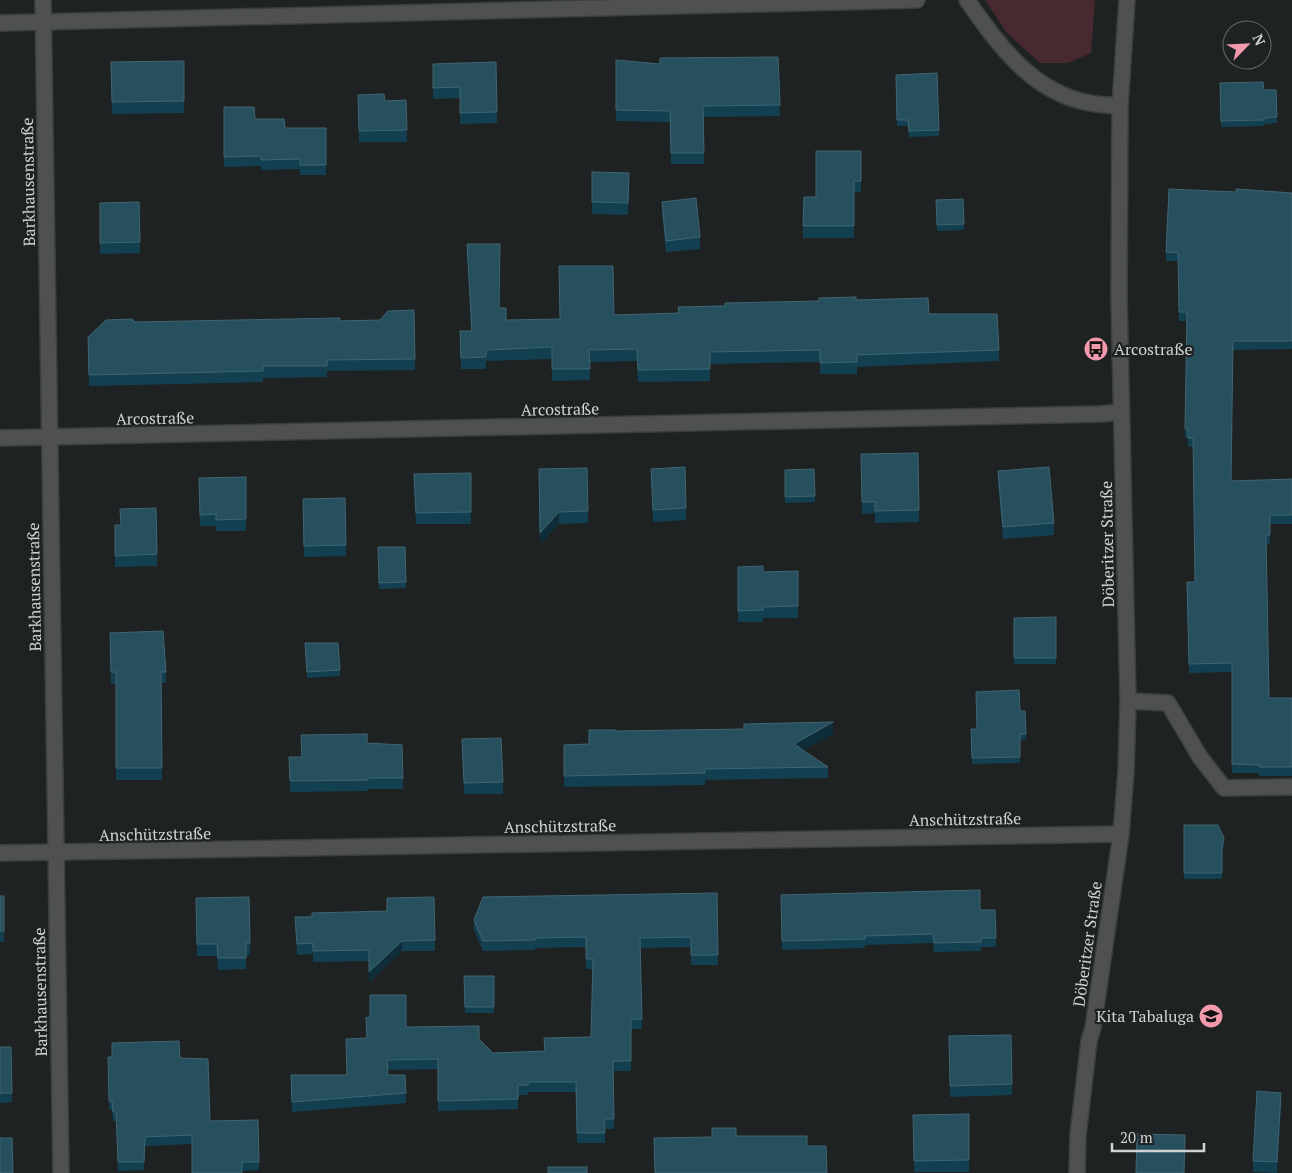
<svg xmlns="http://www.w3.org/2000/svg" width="1292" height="1173" font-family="'PT Serif',serif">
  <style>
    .green { fill: #48292f }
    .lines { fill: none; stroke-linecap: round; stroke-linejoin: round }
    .minor-casing { stroke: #3b3e3f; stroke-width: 18 }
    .minor { stroke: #4f5151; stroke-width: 15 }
    .wall { fill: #124051 }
    .shaded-wall { fill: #0f2d39 }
    .building { fill: #27505f; stroke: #416471 }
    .labels { text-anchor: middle; stroke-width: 4.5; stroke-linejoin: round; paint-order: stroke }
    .street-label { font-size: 16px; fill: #d0d2d3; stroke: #1f2223 }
    .poi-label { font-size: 16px; fill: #d0d2d3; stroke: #1f2223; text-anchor: start }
  </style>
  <rect width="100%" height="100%" fill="#1f2223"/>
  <polygon class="green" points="985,0 1095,0 1091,53 1068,63 1040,63 1007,33"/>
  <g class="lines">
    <defs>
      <g id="minor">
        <polyline points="43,0 61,1173"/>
        <path d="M967 0C998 44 1032 93 1090 103 1100 105 1110 105 1120 106"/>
        <polyline points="0,23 917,0"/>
        <polyline points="0,438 1100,414 1121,412"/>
        <polyline points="1128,701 1168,703 1200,757 1224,788 1292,787"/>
        <polyline points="0,853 1121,834"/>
        <polyline points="1077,1173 1078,1135 1089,1041 1093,1028 1121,834 1126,771 1128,701 1119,296 1120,106 1127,0"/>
      </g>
    </defs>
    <use href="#minor" class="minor-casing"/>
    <use href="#minor" class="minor"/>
  </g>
  <g class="wall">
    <polygon points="778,57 780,116 704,117 704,164 671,164 670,122 616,121 616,60 660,64"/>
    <polygon points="184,61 184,113 112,114 111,62"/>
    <polygon points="496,62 497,123 460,124 460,98 433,99 433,64"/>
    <polygon points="937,73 939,136 909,137 908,126 897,126 896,75"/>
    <polygon points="1220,83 1264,90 1276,90 1277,123 1264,124 1264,126 1221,127"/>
    <polygon points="358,95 385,101 406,100 407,142 359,142"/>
    <polygon points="224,107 255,119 285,128 326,128 326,175 300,175 300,169 261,170 261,166 224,167"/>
    <polygon points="861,151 861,192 854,192 854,238 803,238 803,226 816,197"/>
    <polygon points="592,172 629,173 628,215 592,214"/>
    <polygon points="1236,192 1292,193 1292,349 1233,350 1231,481 1292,479 1292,524 1270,524 1270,543 1266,544 1269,698 1292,698 1292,776 1259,776 1259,773 1232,773 1232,672 1189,673 1187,582 1195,582 1193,447 1188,447 1188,438 1185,438 1187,321 1179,321 1178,261 1166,261 1166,252"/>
    <polygon points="963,199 964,230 937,231 936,200"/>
    <polygon points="139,202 140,253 100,254 100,203"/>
    <polygon points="662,202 700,237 700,249 666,252 662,213"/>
    <polygon points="467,244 499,308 506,320 559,319 614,315 678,313 678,307 856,300 929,314 999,350 999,361 857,367 857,374 820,374 820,362 710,364 710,381 638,382 637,361 590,362 590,380 552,381 552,359 486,361 486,369 461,369 460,331 471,331"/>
    <polygon points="414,310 415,370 327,371 327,377 263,378 263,382 89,386 88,337 135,322 380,320"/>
    <polygon points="918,453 919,522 875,523 875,513 862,514 861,454"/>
    <polygon points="539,469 588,511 588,523 559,524 540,544"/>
    <polygon points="651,469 686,508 686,520 653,522"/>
    <polygon points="814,469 815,502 785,503 785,470"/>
    <polygon points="998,471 1054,523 1054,535 1003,539 998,483"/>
    <polygon points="471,473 471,524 416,524 414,485"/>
    <polygon points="246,477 246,531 216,531 216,526 200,526 199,478"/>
    <polygon points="345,498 346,556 304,557 303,499"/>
    <polygon points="156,508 157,566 115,567 115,525 120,525"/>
    <polygon points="378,547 405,547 406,588 379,589"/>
    <polygon points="738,567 763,572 798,571 798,618 763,618 763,622 738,622"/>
    <polygon points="1056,617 1056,664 1014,664 1014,618"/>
    <polygon points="110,633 166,672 166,683 161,683 162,780 116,780 116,684 111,684"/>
    <polygon points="305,643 340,670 340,676 307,678"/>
    <polygon points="1020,711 1025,711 1026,739 1020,740 1020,763 972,764 971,729 977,729"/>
    <polygon points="616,731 833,734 803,750 828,767 828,778 705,780 705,785 564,787 564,745 589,744"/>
    <polygon points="462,739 503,782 503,794 464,794"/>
    <polygon points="367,743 402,745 403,789 368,789 368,791 290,792 289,757 302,757"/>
    <polygon points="1184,825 1224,844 1222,853 1222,879 1184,879"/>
    <polygon points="717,893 718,965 691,965 691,947 640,948 642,1029 631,1029 631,1071 613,1071 614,1129 605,1129 605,1143 577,1143 576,1092 528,1092 528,1095 518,1095 518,1109 438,1111 438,1069 388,1070 388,1075 406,1093 406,1103 292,1112 291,1075 346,1075 366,1038 370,1017 406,1027 479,1039 493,1053 544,1051 591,1037 593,969 586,969 586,947 535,948 535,950 483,951 474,930 474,920"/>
    <polygon points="781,895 980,910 995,910 996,947 981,947 981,951 934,952 933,943 865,945 865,948 782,950"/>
    <rect x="0" y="896" width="4" height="46"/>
    <polygon points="249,897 250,955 246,955 246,969 218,970 217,956 197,956 196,898"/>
    <polygon points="434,897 435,951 402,951 369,983 369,961 313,962 313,954 297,955 295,917 387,911"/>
    <polygon points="464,976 494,976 494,1013 465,1013"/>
    <polygon points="1011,1035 1012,1095 950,1097 949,1036"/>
    <polygon points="0,1047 11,1047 12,1102 0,1103"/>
    <polygon points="180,1058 210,1121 258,1120 259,1170 242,1171 192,1144 145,1146 144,1170 118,1171 116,1121 113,1121 112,1110 109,1110 108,1065"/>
    <polygon points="1281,1105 1277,1173 1253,1172 1253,1161"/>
    <polygon points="969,1114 969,1172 914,1172 913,1115"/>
  </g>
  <g class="shaded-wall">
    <polygon points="559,512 559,524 540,544 540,533"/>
    <polygon points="833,722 833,734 794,755 794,744"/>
    <polygon points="402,941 402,951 369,983 369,972"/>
    <polygon points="1281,1093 1281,1105 1277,1173 1277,1162"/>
  </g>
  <g class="building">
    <polygon points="778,57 780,105 703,106 704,153 671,153 670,111 616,110 616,60 660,64 660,58"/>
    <polygon points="184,61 184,101 112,102 111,62"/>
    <polygon points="496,62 497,112 460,113 460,87 433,88 433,64"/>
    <polygon points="937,73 939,130 909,131 908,120 897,120 896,75"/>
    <polygon points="1263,82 1264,90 1276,90 1277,117 1264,118 1264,120 1221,121 1220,83"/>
    <polygon points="384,94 385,101 406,100 407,130 359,131 358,95"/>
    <polygon points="224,107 254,107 255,119 284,119 285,128 326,128 326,165 300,165 300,159 261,160 261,156 224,157"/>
    <polygon points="816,151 861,151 861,181 854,181 854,226 803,226 804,197 816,197"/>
    <polygon points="592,172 629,173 628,203 592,202"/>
    <polygon points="1169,189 1236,192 1236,189 1292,193 1292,341 1233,341 1231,481 1292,479 1292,515 1270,515 1270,535 1266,535 1269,698 1292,698 1292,767 1259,767 1260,765 1232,764 1232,663 1189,664 1187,582 1195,582 1193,438 1188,438 1188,429 1185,429 1187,312 1179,312 1178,253 1166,252"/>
    <polygon points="696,198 700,237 666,241 662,202"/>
    <polygon points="963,199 964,224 937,225 936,200"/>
    <polygon points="139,202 140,242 100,243 100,203"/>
    <polygon points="467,244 500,244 499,308 506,308 506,320 560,319 559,266 613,266 614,315 679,313 678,307 725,306 725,303 819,301 819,298 856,297 856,300 928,298 929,314 997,314 999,350 857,355 857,362 820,363 820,350 710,352 710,369 638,370 637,349 589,350 590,369 552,369 552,347 486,350 486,357 461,358 460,331 472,331"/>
    <polygon points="414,310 415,359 327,360 327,366 263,366 263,371 89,375 88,337 106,320 132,319 135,322 340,318 340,321 380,320 388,311"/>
    <polygon points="918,453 919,510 875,511 875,502 862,502 861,454"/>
    <polygon points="685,467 686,508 653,510 651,469"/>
    <polygon points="1049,467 1054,523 1003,527 998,471"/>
    <polygon points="587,468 588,511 559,512 540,533 539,469"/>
    <polygon points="814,469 815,496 785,497 785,470"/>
    <polygon points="471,473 471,512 416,513 414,474"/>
    <polygon points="246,477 246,519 216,520 216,514 200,515 199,478"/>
    <polygon points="345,498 346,545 304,546 303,499"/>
    <polygon points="156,508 157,554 115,556 115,525 121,525 120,509"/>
    <polygon points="378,547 405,547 406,582 379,583"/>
    <polygon points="763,566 763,572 798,571 798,606 763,607 763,610 738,611 738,567"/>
    <polygon points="1056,617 1056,658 1014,658 1014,618"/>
    <polygon points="163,631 166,672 161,672 162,768 116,768 116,672 111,672 110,633"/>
    <polygon points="305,643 338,643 340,670 307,672"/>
    <polygon points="1019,690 1020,711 1025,711 1026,734 1020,734 1020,757 972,758 971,729 977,729 976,692"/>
    <polygon points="833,722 794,744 828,767 705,769 705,773 564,776 564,745 589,744 589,730 616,730 616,731 744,729 744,724"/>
    <polygon points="367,734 367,743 402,745 403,778 368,778 368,780 290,781 289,757 302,757 301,735"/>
    <polygon points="501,738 503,782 464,783 462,739"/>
    <polygon points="1184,825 1218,825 1224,838 1222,848 1222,873 1184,873"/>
    <polygon points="980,890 980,910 995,910 996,938 981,938 981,942 934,943 933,934 865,936 865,939 782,941 781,895"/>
    <polygon points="717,893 718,955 691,955 691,937 640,938 642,1019 631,1019 631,1061 613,1061 614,1119 604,1119 605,1133 577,1133 576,1082 528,1082 528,1085 518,1085 518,1099 438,1101 438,1059 387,1060 388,1075 405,1075 406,1093 292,1102 291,1075 347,1075 346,1039 367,1038 366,1018 370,1017 370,995 406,995 406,1027 479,1026 479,1039 493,1053 545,1051 544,1038 591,1037 593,959 586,959 586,937 535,938 535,940 483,941 474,920 483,897"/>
    <rect x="0" y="896" width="4" height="35"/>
    <polygon points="249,897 250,943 246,943 246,958 218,958 217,944 197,944 196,898"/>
    <polygon points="434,897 435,940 402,941 369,972 369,950 313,951 313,943 297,944 295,917 312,917 312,913 387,911 387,898"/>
    <polygon points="464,976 494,976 494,1007 465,1007"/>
    <polygon points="1011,1035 1012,1084 950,1086 949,1036"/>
    <polygon points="179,1041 180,1058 208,1059 210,1121 258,1120 259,1162 242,1162 242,1173 192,1173 192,1135 145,1137 144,1162 118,1162 116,1112 113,1112 112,1101 109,1101 108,1057 112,1057 112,1043"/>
    <polygon points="0,1047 11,1047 12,1093 0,1093"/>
    <polygon points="1257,1091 1281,1093 1277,1162 1253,1161"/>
    <polygon points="969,1114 969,1160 914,1161 913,1115"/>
    <polygon points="712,1128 736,1128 736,1136 807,1136 807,1146 826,1146 827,1173 655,1173 654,1138 712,1137"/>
    <polygon points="1137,1134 1185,1135 1184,1173 1136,1173"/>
    <polygon points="0,1138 12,1138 13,1173 0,1173"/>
    <rect x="548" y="1167" width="39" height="6"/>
  </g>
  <defs>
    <symbol id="bus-disc" viewBox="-11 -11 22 22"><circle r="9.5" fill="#f29aac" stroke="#1f2223"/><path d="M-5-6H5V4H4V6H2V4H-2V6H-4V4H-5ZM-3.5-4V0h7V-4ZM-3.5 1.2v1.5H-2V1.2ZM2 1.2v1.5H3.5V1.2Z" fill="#111"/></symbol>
    <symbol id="school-disc" viewBox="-11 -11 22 22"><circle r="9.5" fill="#f29aac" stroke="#1f2223"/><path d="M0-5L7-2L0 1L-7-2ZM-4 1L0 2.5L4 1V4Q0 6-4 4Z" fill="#111"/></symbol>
  </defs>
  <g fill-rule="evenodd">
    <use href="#bus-disc" x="1082" y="335" width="28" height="28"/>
    <use href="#school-disc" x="1197" y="1002" width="28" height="28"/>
  </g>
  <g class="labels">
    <g class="street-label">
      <text transform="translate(28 182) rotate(-91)" y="6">Barkhausenstraße</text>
      <text transform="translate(560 409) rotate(-1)" y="6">Arcostraße</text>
      <text transform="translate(155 418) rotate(-1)" y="6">Arcostraße</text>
      <text transform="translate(1107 544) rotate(-91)" y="6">Döberitzer Straße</text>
      <text transform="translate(34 587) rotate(-91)" y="6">Barkhausenstraße</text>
      <text transform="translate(965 819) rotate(-1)" y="6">Anschützstraße</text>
      <text transform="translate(560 826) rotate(-1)" y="6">Anschützstraße</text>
      <text transform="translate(155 834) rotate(-1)" y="6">Anschützstraße</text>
      <text transform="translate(1087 944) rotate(-82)" y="6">Döberitzer Straße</text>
      <text transform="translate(40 992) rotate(-91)" y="6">Barkhausenstraße</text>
    </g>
    <g class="poi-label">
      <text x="1114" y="355">Arcostraße</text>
      <text x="1194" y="1022" text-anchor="end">Kita Tabaluga</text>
    </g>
  </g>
  <g transform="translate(1247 45) rotate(66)"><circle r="24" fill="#1f2223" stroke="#666869"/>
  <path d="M0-4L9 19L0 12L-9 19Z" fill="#f29aac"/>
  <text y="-8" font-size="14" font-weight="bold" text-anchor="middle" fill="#d0d2d3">N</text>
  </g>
  <path d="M1112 1143v8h92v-8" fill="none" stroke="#d0d2d3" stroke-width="2.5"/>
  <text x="1120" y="1143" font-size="15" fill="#d0d2d3" stroke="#1f2223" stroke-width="4" paint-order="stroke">20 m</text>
</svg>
